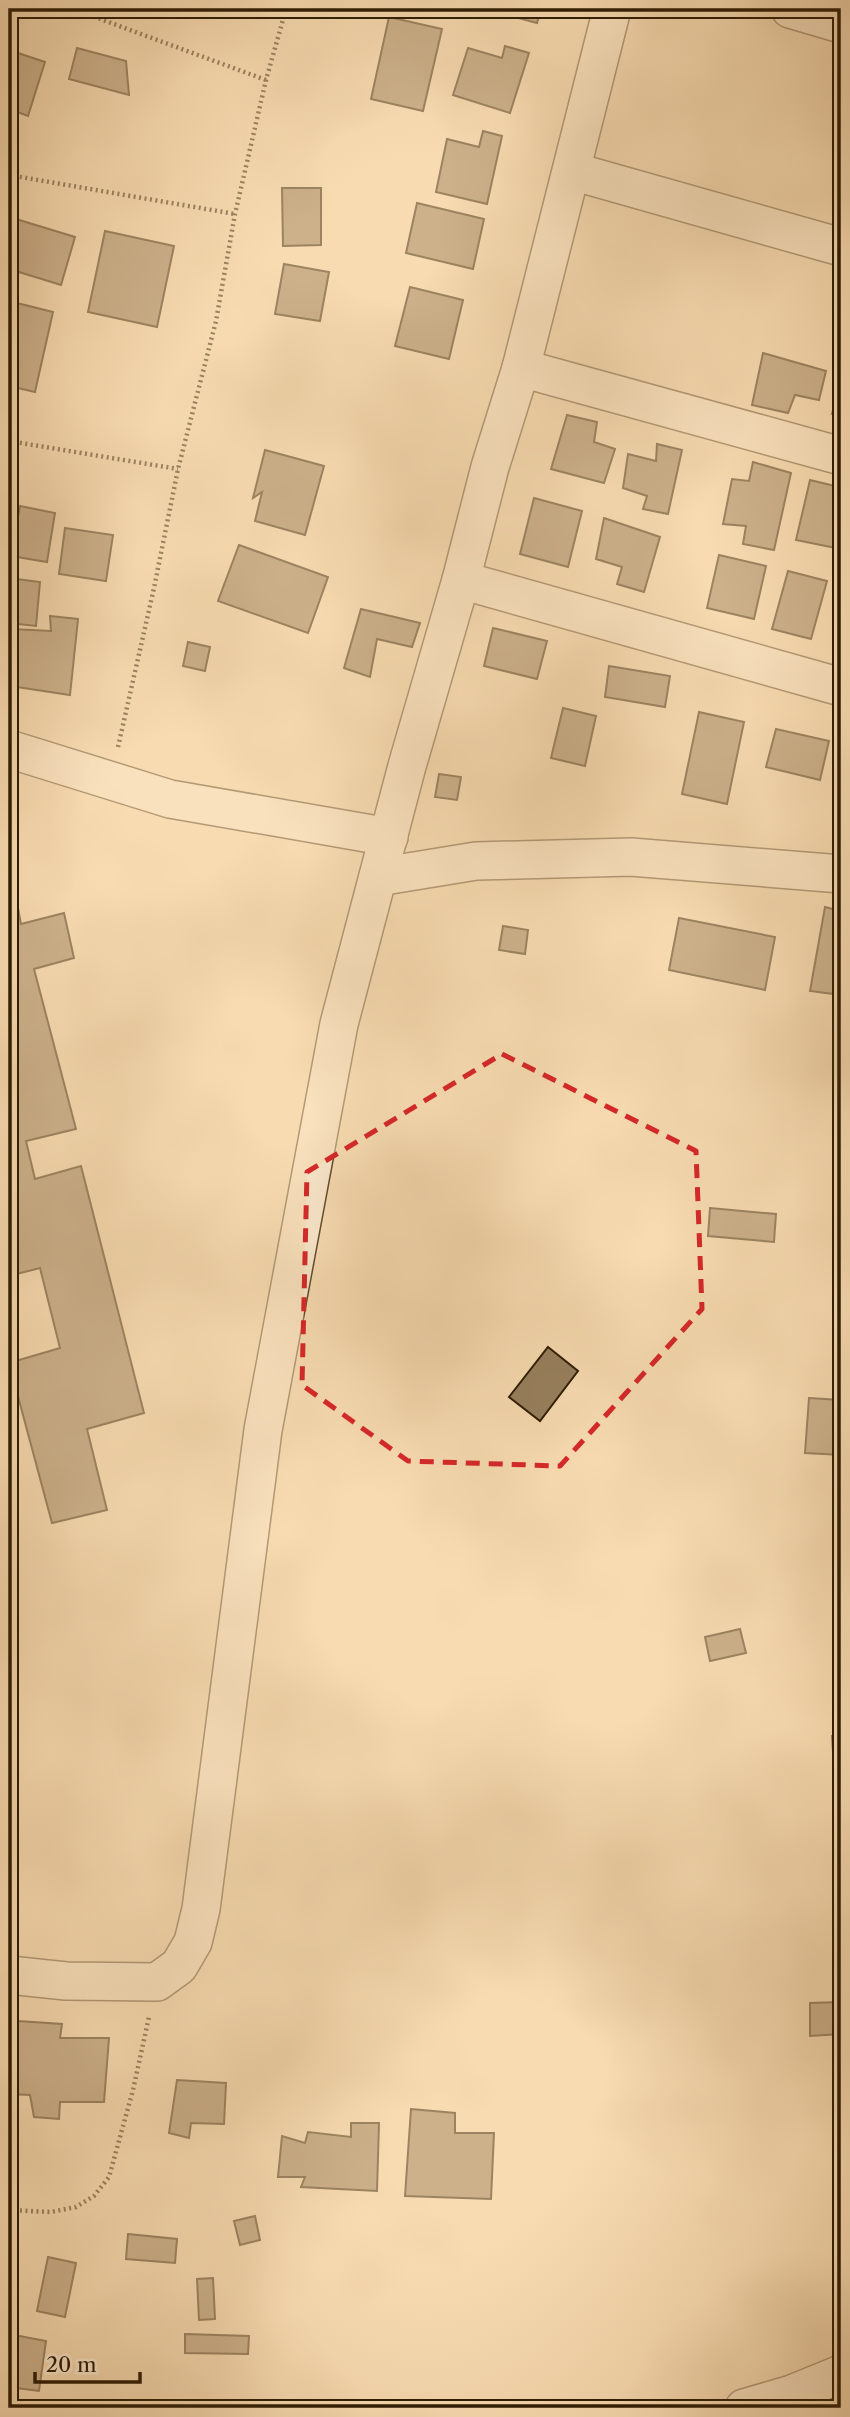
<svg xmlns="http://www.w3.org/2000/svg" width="850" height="2417" font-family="'Libre Caslon Text',serif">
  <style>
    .building { fill: #977f5d; stroke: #2e1c03; stroke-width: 2 }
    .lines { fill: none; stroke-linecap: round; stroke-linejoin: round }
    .minor-casing { stroke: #604c2e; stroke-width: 40 }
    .path { stroke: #2e1c03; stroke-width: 4.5; stroke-dasharray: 2 3.5; stroke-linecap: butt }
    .minor { stroke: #fae8cc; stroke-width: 37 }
    .marked { fill: none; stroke: #d62828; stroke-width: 5; stroke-dasharray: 14 9; stroke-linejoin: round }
  </style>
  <rect width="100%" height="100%" fill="#f8dbb1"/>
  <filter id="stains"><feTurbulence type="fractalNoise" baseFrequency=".00286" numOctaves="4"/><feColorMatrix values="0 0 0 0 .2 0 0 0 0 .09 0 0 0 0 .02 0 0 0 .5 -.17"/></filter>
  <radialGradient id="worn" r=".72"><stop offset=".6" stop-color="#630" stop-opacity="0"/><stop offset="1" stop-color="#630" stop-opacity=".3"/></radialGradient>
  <g class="building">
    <polygon points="484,9 541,9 537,23"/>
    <polygon points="389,17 442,29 423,111 371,99"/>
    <polygon points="505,46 529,53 510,113 453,95 468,48 502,58"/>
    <polygon points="77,48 126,61 129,95 69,79"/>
    <polygon points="9,50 45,62 28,116 9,109"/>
    <polygon points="483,131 502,136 487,204 436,192 447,139 479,147"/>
    <polygon points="282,188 321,188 321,245 283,246"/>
    <polygon points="417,203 484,219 473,269 406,253"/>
    <polygon points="16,219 75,237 61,285 9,269 9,246"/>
    <polygon points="105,231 174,246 157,327 88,312"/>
    <polygon points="284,264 329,272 320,321 275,314"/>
    <polygon points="410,287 463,300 449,359 395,346"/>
    <polygon points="9,301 53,312 35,392 9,386"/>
    <polygon points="763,353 826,371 819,400 795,395 788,413 752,405"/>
    <polygon points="841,381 841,415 832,414"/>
    <polygon points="567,415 597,422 594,442 615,449 604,483 551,469"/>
    <polygon points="657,444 682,450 668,514 643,509 647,496 623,488 628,454 656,461"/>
    <polygon points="265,450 324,466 305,535 255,521 262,492 253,498"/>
    <polygon points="753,462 791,473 774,550 743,544 746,526 723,524 732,479 749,481"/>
    <polygon points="810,480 839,487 834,506 841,507 841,530 836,548 796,540"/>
    <polygon points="534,498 582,511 568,567 520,554"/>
    <polygon points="20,506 55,513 47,562 11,556"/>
    <polygon points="604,518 660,537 644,592 617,584 622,567 596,559"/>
    <polygon points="65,528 113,535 106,581 59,574"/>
    <polygon points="239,545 328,577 308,633 218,601"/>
    <polygon points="719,555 766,566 754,619 707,608"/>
    <polygon points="788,571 827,581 811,639 772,629"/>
    <polygon points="9,578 40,582 36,626 9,623"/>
    <polygon points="361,609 420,623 412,647 377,639 370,677 344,668"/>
    <polygon points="50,616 78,619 70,695 10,686 13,629 51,631"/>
    <polygon points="493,628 547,641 537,679 484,666"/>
    <polygon points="188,642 210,647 205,671 183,666"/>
    <polygon points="609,666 670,676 665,707 605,697"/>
    <polygon points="563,708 596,716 585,766 551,758"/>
    <polygon points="699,712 744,722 727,804 682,794"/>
    <polygon points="776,729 829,741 820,780 766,767"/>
    <polygon points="439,774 461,777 457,800 435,797"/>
    <polygon points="14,887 21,924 64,913 74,958 34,969 76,1129 26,1141 35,1179 81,1166 144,1413 87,1429 107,1510 52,1523 9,1363 60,1348 40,1268 9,1276 9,888"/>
    <polygon points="825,907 841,911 841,995 810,991"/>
    <polygon points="679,918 775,937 765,990 669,970"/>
    <polygon points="503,926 528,930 525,954 499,950"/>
    <polygon points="710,1208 776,1214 774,1242 708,1236"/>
    <polygon points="548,1347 578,1371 540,1421 509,1397"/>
    <polygon points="809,1398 841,1400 841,1455 805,1453"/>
    <polygon points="740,1629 746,1653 710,1661 705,1637"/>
    <polygon points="832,1736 841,1736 841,1890"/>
    <polygon points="841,2002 841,2034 810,2036 810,2003"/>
    <polygon points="18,2021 62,2024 60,2038 109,2038 104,2102 60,2102 59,2119 34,2117 30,2095 9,2094 9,2035 16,2035"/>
    <polygon points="177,2080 226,2083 224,2124 191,2123 189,2138 169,2133"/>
    <polygon points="411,2109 455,2113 455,2133 494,2133 491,2199 405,2196"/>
    <polygon points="351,2123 379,2123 377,2191 301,2187 305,2177 278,2177 282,2136 305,2143 308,2132 351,2137"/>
    <polygon points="255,2216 260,2240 240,2245 234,2221"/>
    <polygon points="128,2234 177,2239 175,2263 126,2259"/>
    <polygon points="48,2257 76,2263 65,2317 37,2311"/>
    <polygon points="213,2278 215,2319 199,2320 197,2279"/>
    <polygon points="9,2334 46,2341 39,2391 9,2387"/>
    <polygon points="185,2334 249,2336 248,2354 185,2353"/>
  </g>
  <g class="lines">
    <defs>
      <g id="minor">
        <polyline points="612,9 521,368 490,467 461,580 841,687"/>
        <polyline points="790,9 841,24"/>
        <polyline points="572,171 841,247"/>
        <polyline points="521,368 841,456"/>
        <polyline points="9,749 170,799 389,837"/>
        <polyline points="378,877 476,861 631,857 841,874"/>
        <polyline points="9,1975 66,1981 157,1982 179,1966 193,1942 201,1909 263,1430 339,1024 407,766 461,580"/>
        <polyline points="744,2408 792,2394 841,2374"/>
      </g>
    </defs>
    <use href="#minor" class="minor-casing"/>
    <g class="path">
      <polyline points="73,9 266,80"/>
      <polyline points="9,175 235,214"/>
      <polyline points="9,441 178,469"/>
      <polyline points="118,747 154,588 178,469 216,321 235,214 266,80 286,9"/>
      <polyline points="9,2210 51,2212 76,2207 94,2196 109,2177 133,2090 149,2017"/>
    </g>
    <use href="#minor" class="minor"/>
  </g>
  <path d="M0 0H850V2417H0ZM502 1054 696 1151 702 1309 560 1466 408 1461 302 1385 307 1172Z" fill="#f8dbb1" fill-opacity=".55" fill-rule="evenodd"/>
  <path class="marked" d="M502 1054 696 1151 702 1309 560 1466 408 1461 302 1385 307 1172Z"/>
  <rect width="850" height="2417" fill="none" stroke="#f8dbb1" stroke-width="35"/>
  <rect x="10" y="10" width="829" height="2396" fill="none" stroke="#2e1c03" stroke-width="3.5"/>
  <rect x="18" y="18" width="815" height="2382" fill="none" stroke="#2e1c03" stroke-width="2"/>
  <path d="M35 2372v10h105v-10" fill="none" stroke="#2e1c03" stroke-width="3.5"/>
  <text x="46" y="2372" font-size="21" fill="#2e1c03" stroke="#fae8cc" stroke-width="5" paint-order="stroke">20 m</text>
  <rect width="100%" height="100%" filter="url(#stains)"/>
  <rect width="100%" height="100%" fill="url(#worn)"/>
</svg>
